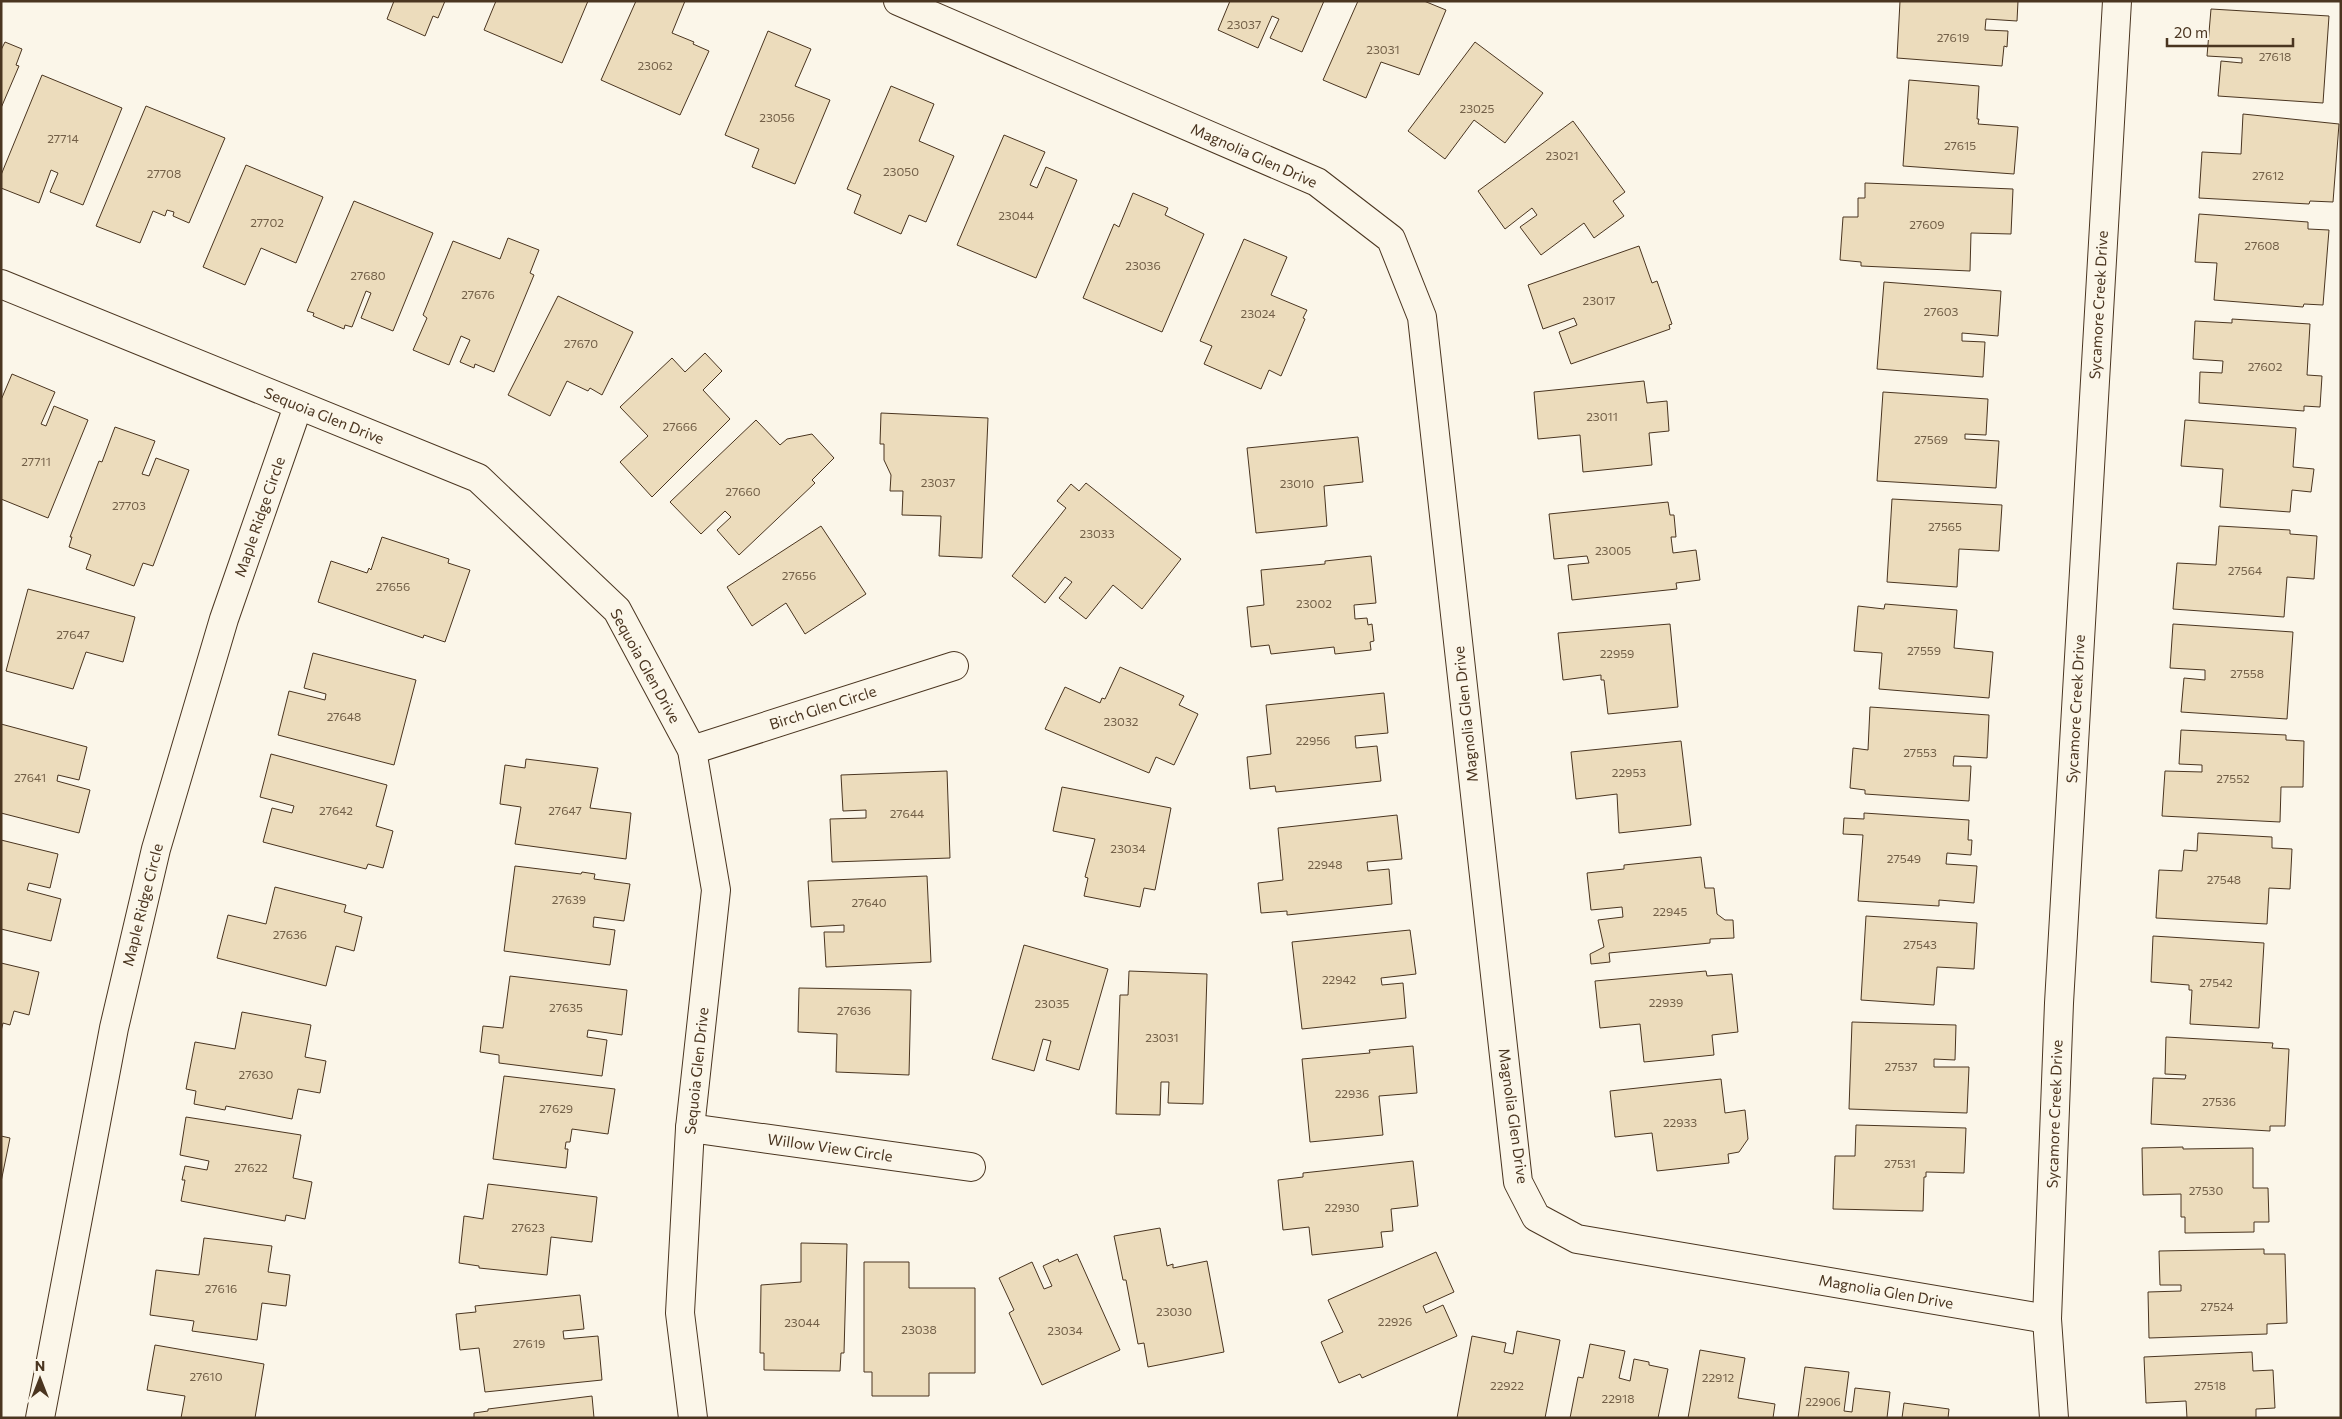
<svg xmlns="http://www.w3.org/2000/svg" width="2342" height="1419" font-family="Commissioner,sans-serif">
  <style>
    .building { fill: #ecdcbc; stroke: #4a3520 }
    .lines { fill: none; stroke-linecap: round; stroke-linejoin: round }
    .minor-casing { stroke: #4a3520; stroke-width: 30 }
    .minor { stroke: #fbf6e9; stroke-width: 28 }
    .labels { text-anchor: middle; stroke-width: 4; stroke-linejoin: round; paint-order: stroke }
    .number-label { font-size: 12px; fill: #725f47 }
    .street-label { font-size: 15px; fill: #4a3520; stroke: #fbf6e9 }
  </style>
  <rect width="100%" height="100%" fill="#fbf6e9"/>
  <g class="building">
    <polygon points="394,1 445,1 438,18 433,16 425,36 387,19"/>
    <polygon points="496,1 588,1 562,63 484,30"/>
    <polygon points="636,1 685,1 672,33 694,42 693,44 709,51 680,115 601,80"/>
    <polygon points="1230,1 1324,1 1302,52 1270,38 1279,19 1272,16 1258,48 1218,30"/>
    <polygon points="1358,1 1424,1 1446,10 1419,75 1381,62 1366,98 1323,80"/>
    <polygon points="1900,1 2018,1 2017,21 1986,19 1985,30 2008,31 2007,47 2004,46 2002,66 1897,58"/>
    <polygon points="2211,9 2329,16 2323,103 2218,96 2221,61 2242,63 2242,58 2207,56"/>
    <polygon points="768,31 811,49 795,86 830,100 795,184 752,167 759,149 725,135"/>
    <polygon points="5,42 22,49 16,65 19,66 1,108 1,50"/>
    <polygon points="1475,42 1543,93 1505,143 1474,120 1445,159 1408,131"/>
    <polygon points="42,75 122,108 83,205 50,192 58,173 51,170 39,203 1,188 1,175"/>
    <polygon points="1909,80 1979,86 1977,119 1979,119 1978,124 2018,127 2014,174 1903,166"/>
    <polygon points="891,86 934,104 919,141 954,156 926,222 909,215 901,234 854,213 861,195 847,189"/>
    <polygon points="146,106 225,138 189,223 173,216 174,212 167,210 165,216 153,211 140,243 96,226"/>
    <polygon points="2243,114 2339,124 2333,202 2310,201 2309,204 2199,198 2202,152 2241,154"/>
    <polygon points="1573,121 1625,192 1613,201 1624,216 1594,238 1584,223 1541,255 1520,227 1537,215 1532,208 1505,229 1478,191"/>
    <polygon points="1004,135 1045,152 1030,185 1037,188 1046,167 1077,180 1036,278 957,245"/>
    <polygon points="246,165 323,197 296,263 261,248 245,285 203,267"/>
    <polygon points="1865,183 2013,189 2011,234 1971,233 1970,271 1861,266 1861,262 1840,260 1843,217 1858,217 1858,198 1865,198"/>
    <polygon points="1133,193 1168,208 1165,215 1204,234 1162,332 1083,298 1114,224 1119,227"/>
    <polygon points="354,201 433,233 393,331 361,318 371,293 366,291 352,327 345,325 344,329 313,316 314,313 307,311"/>
    <polygon points="2199,214 2308,222 2308,229 2329,230 2323,305 2304,304 2303,307 2214,300 2217,263 2195,262"/>
    <polygon points="508,238 539,250 530,273 534,275 494,372 475,364 474,368 460,362 470,340 461,336 449,365 413,350 427,318 423,315 453,241 500,259"/>
    <polygon points="1244,239 1287,257 1271,295 1307,310 1303,318 1305,319 1281,376 1269,370 1261,389 1204,364 1212,346 1200,341"/>
    <polygon points="1639,246 1652,283 1657,281 1672,324 1669,325 1670,329 1571,364 1559,332 1577,325 1574,318 1543,329 1528,285"/>
    <polygon points="1884,282 2001,291 1998,336 1962,333 1962,341 1985,342 1983,377 1877,369"/>
    <polygon points="558,296 633,332 602,395 590,388 588,391 567,381 550,416 508,395"/>
    <polygon points="2232,319 2310,324 2307,375 2322,376 2320,407 2304,406 2304,411 2199,403 2200,372 2222,373 2223,361 2193,359 2195,321 2232,323"/>
    <polygon points="705,353 722,371 703,390 730,419 652,497 620,462 648,436 620,407 672,358 685,372"/>
    <polygon points="12,374 55,392 41,424 46,426 54,406 88,420 48,518 1,499 1,400"/>
    <polygon points="1644,381 1647,403 1667,401 1669,431 1649,433 1652,465 1583,472 1580,435 1538,439 1534,392"/>
    <polygon points="1883,392 1988,399 1986,435 1965,434 1965,439 1999,441 1996,488 1877,481"/>
    <polygon points="881,413 988,418 982,558 939,556 941,516 902,515 903,491 890,491 891,475 884,460 884,444 880,444"/>
    <polygon points="756,420 780,445 787,439 812,434 834,458 812,480 815,483 739,555 717,530 731,517 725,511 701,534 670,502"/>
    <polygon points="2185,420 2296,428 2293,467 2314,469 2311,492 2292,490 2290,512 2220,507 2223,469 2181,466"/>
    <polygon points="115,427 155,441 142,474 149,476 156,458 189,470 153,566 143,563 134,586 86,569 91,555 69,547 72,537 70,537 99,461 102,462"/>
    <polygon points="1358,437 1363,482 1324,486 1327,526 1256,533 1247,448"/>
    <polygon points="1086,483 1181,559 1142,609 1113,585 1086,619 1059,598 1072,582 1065,577 1045,603 1012,576 1066,508 1057,501 1071,484 1079,491"/>
    <polygon points="1892,499 2002,505 1999,551 1959,549 1957,587 1887,582"/>
    <polygon points="1668,502 1670,515 1674,515 1676,537 1671,537 1673,553 1696,550 1700,580 1676,583 1677,589 1572,600 1568,565 1589,563 1587,556 1554,559 1549,514"/>
    <polygon points="821,526 866,594 805,634 786,603 752,626 727,587"/>
    <polygon points="2219,526 2290,530 2290,534 2317,536 2314,579 2287,577 2284,617 2173,609 2177,563 2216,565"/>
    <polygon points="382,537 449,559 448,563 470,570 445,642 424,635 423,638 318,602 331,561 367,573 369,568 371,570"/>
    <polygon points="1371,556 1376,603 1354,605 1355,619 1367,618 1368,625 1372,624 1374,641 1370,642 1371,650 1335,654 1334,647 1271,654 1269,645 1251,647 1247,607 1264,605 1261,570 1325,564 1325,561"/>
    <polygon points="28,589 135,617 123,662 86,652 73,689 6,671"/>
    <polygon points="1885,604 1957,610 1954,648 1993,652 1989,698 1879,689 1882,653 1854,651 1858,606 1884,609"/>
    <polygon points="1670,624 1678,707 1608,714 1604,680 1601,680 1601,675 1563,680 1558,633"/>
    <polygon points="2173,624 2293,632 2287,719 2181,712 2184,678 2205,680 2205,670 2170,668"/>
    <polygon points="313,653 416,680 394,765 278,735 289,691 325,700 326,694 304,688"/>
    <polygon points="1120,667 1184,696 1179,705 1198,714 1174,765 1156,757 1149,773 1045,729 1065,687 1100,703 1102,698 1105,699"/>
    <polygon points="1384,693 1388,733 1355,736 1356,748 1377,746 1381,781 1276,792 1275,786 1250,789 1247,757 1271,754 1266,705"/>
    <polygon points="1870,707 1989,715 1987,758 1954,756 1953,766 1971,766 1969,801 1865,794 1865,790 1850,788 1853,748 1868,750"/>
    <polygon points="1,724 87,747 79,780 58,775 57,781 90,790 79,833 1,813"/>
    <polygon points="2181,730 2286,735 2286,740 2304,741 2303,787 2281,787 2280,822 2162,816 2165,771 2202,772 2202,765 2179,764"/>
    <polygon points="1681,741 1691,825 1619,833 1617,794 1576,799 1571,752"/>
    <polygon points="271,754 387,785 376,826 393,831 383,868 368,864 366,869 263,842 272,808 292,813 294,806 260,797"/>
    <polygon points="526,759 598,768 590,808 631,813 626,859 515,844 521,807 500,804 505,765 525,768"/>
    <polygon points="947,771 950,858 832,862 830,819 866,818 866,810 843,811 841,775"/>
    <polygon points="1062,787 1171,808 1155,890 1144,888 1140,907 1084,896 1088,878 1085,877 1095,839 1053,831"/>
    <polygon points="1864,813 1969,820 1968,840 1972,840 1971,855 1947,853 1946,864 1977,866 1974,903 1939,900 1939,906 1858,901 1863,835 1843,834 1844,818 1864,819"/>
    <polygon points="1397,815 1402,859 1367,862 1368,871 1389,869 1392,904 1287,915 1287,911 1261,913 1258,883 1283,880 1278,828"/>
    <polygon points="2198,833 2272,837 2272,848 2292,849 2290,889 2269,888 2267,924 2156,918 2159,870 2182,871 2184,850 2197,851"/>
    <polygon points="1,840 58,854 50,888 29,883 27,890 61,899 51,941 1,929"/>
    <polygon points="1701,857 1705,888 1714,888 1717,914 1725,920 1733,920 1734,938 1710,939 1710,943 1609,953 1610,962 1591,964 1590,954 1604,947 1598,920 1623,917 1622,907 1591,910 1587,873 1624,869 1624,865"/>
    <polygon points="515,866 581,874 582,872 595,874 594,879 630,884 624,921 594,917 593,927 615,930 610,965 504,951"/>
    <polygon points="927,876 931,962 826,967 824,932 844,932 844,925 811,927 808,881"/>
    <polygon points="275,887 346,905 344,912 362,917 354,951 336,946 326,986 217,958 228,915 266,924"/>
    <polygon points="1866,916 1977,923 1974,969 1937,967 1934,1005 1861,1000"/>
    <polygon points="1410,930 1416,974 1381,978 1382,985 1403,983 1406,1018 1302,1029 1292,942"/>
    <polygon points="2153,936 2264,943 2259,1028 2190,1024 2192,990 2189,990 2189,985 2151,982"/>
    <polygon points="1024,945 1108,969 1079,1070 1046,1060 1051,1041 1043,1039 1034,1071 992,1059"/>
    <polygon points="1,963 39,972 29,1015 14,1011 10,1025 3,1023 1,1031"/>
    <polygon points="1129,971 1207,974 1203,1104 1168,1103 1169,1082 1161,1082 1160,1115 1116,1114 1120,995 1128,995"/>
    <polygon points="1706,971 1707,976 1732,974 1738,1032 1712,1035 1714,1055 1644,1062 1640,1024 1600,1028 1595,981"/>
    <polygon points="510,976 627,990 622,1035 588,1030 587,1037 607,1040 602,1076 499,1063 499,1055 480,1052 483,1026 503,1028"/>
    <polygon points="799,988 911,990 909,1075 836,1072 837,1034 798,1032"/>
    <polygon points="242,1012 311,1025 305,1057 326,1061 320,1093 298,1089 292,1119 226,1106 225,1110 194,1104 196,1091 186,1089 195,1042 235,1049"/>
    <polygon points="1852,1022 1956,1025 1955,1060 1934,1059 1934,1067 1969,1067 1967,1113 1849,1109"/>
    <polygon points="2166,1037 2273,1043 2272,1048 2289,1049 2285,1126 2270,1126 2270,1131 2151,1124 2153,1078 2185,1079 2186,1075 2165,1074"/>
    <polygon points="1413,1046 1417,1093 1379,1096 1383,1135 1310,1142 1302,1059 1370,1053 1369,1050"/>
    <polygon points="504,1076 615,1089 608,1134 572,1129 570,1142 566,1142 565,1149 568,1149 566,1168 493,1159"/>
    <polygon points="1721,1079 1725,1113 1745,1110 1748,1139 1739,1152 1728,1154 1729,1163 1657,1171 1652,1133 1615,1137 1610,1091"/>
    <polygon points="186,1117 301,1135 293,1178 312,1182 305,1219 286,1215 285,1221 181,1201 185,1180 182,1180 185,1166 207,1170 209,1161 180,1155"/>
    <polygon points="1856,1125 1966,1128 1964,1173 1926,1172 1926,1177 1924,1177 1923,1211 1833,1209 1835,1156 1855,1156"/>
    <polygon points="1,1136 10,1138 1,1182"/>
    <polygon points="2183,1147 2183,1149 2253,1148 2253,1188 2268,1188 2269,1222 2254,1222 2254,1232 2185,1233 2185,1217 2181,1217 2181,1194 2143,1195 2142,1148"/>
    <polygon points="1413,1161 1418,1206 1391,1209 1393,1231 1381,1232 1383,1247 1312,1255 1309,1227 1283,1230 1278,1180 1303,1177 1303,1173"/>
    <polygon points="488,1184 597,1197 592,1242 551,1237 547,1275 479,1268 479,1266 459,1263 464,1216 483,1219"/>
    <polygon points="1160,1228 1167,1266 1173,1264 1173,1268 1207,1261 1224,1352 1148,1367 1144,1343 1138,1344 1126,1280 1123,1280 1114,1236"/>
    <polygon points="204,1238 272,1246 268,1272 290,1275 286,1306 262,1303 257,1340 192,1331 194,1321 150,1315 156,1270 199,1275"/>
    <polygon points="801,1243 847,1244 844,1353 841,1353 840,1371 764,1370 764,1353 760,1353 761,1285 801,1282"/>
    <polygon points="2264,1249 2264,1254 2285,1254 2287,1323 2267,1324 2267,1334 2149,1338 2148,1292 2181,1291 2181,1285 2160,1285 2159,1251"/>
    <polygon points="1436,1252 1454,1292 1423,1306 1426,1313 1443,1305 1457,1336 1362,1378 1360,1374 1339,1383 1321,1342 1343,1332 1328,1300"/>
    <polygon points="1077,1254 1120,1350 1042,1385 1009,1313 1014,1310 999,1278 1032,1262 1044,1289 1052,1286 1043,1266 1058,1259 1059,1262"/>
    <polygon points="864,1262 909,1262 909,1288 975,1288 975,1373 929,1373 929,1396 872,1396 872,1372 864,1372"/>
    <polygon points="580,1295 584,1329 563,1331 564,1339 598,1336 602,1380 485,1392 479,1348 460,1350 456,1314 476,1312 475,1306"/>
    <polygon points="1517,1331 1560,1340 1545,1418 1457,1418 1472,1336 1506,1343 1504,1352 1513,1354"/>
    <polygon points="1590,1344 1625,1351 1619,1378 1630,1381 1634,1359 1649,1362 1649,1365 1668,1369 1658,1418 1570,1418 1578,1377 1583,1378"/>
    <polygon points="155,1345 264,1364 255,1418 181,1418 185,1396 147,1390"/>
    <polygon points="1700,1350 1745,1358 1738,1398 1775,1404 1773,1418 1688,1418"/>
    <polygon points="2252,1352 2253,1371 2273,1370 2275,1408 2256,1409 2256,1418 2187,1418 2186,1401 2146,1403 2144,1357"/>
    <polygon points="1805,1367 1849,1372 1844,1411 1852,1412 1855,1388 1890,1392 1887,1418 1798,1418"/>
    <polygon points="592,1396 594,1418 474,1418 474,1413 488,1411 488,1409"/>
    <polygon points="1904,1403 1949,1409 1948,1418 1902,1418"/>
  </g>
  <g class="lines">
    <defs>
      <g id="minor">
        <polyline points="898,1 1317,182 1391,239 1422,317 1518,1182 1536,1217 1577,1239 2047,1319"/>
        <polyline points="1,284 478,478 617,610 692,750 716,890 690,1128 680,1313 693,1418"/>
        <polyline points="692,750 954,666"/>
        <polyline points="690,1128 971,1167"/>
        <polyline points="40,1418 114,1028 156,849 224,619 298,406"/>
        <polyline points="2054,1418 2047,1319 2059,1003 2117,1"/>
      </g>
    </defs>
    <use href="#minor" class="minor-casing"/>
    <use href="#minor" class="minor"/>
  </g>
  <g class="labels">
    <g class="number-label">
      <text x="1244" y="29">23037</text>
      <text x="1953" y="42">27619</text>
      <text x="1383" y="54">23031</text>
      <text x="2275" y="61">27618</text>
      <text x="655" y="70">23062</text>
      <text x="1477" y="113">23025</text>
      <text x="777" y="122">23056</text>
      <text x="63" y="143">27714</text>
      <text x="1960" y="150">27615</text>
      <text x="1562" y="160">23021</text>
      <text x="901" y="176">23050</text>
      <text x="164" y="178">27708</text>
      <text x="2268" y="180">27612</text>
      <text x="1016" y="220">23044</text>
      <text x="267" y="227">27702</text>
      <text x="1927" y="229">27609</text>
      <text x="2262" y="250">27608</text>
      <text x="1143" y="270">23036</text>
      <text x="368" y="280">27680</text>
      <text x="478" y="299">27676</text>
      <text x="1599" y="305">23017</text>
      <text x="1941" y="316">27603</text>
      <text x="1258" y="318">23024</text>
      <text x="581" y="348">27670</text>
      <text x="2265" y="371">27602</text>
      <text x="1602" y="421">23011</text>
      <text x="680" y="431">27666</text>
      <text x="1931" y="444">27569</text>
      <text x="36" y="466">27711</text>
      <text x="938" y="487">23037</text>
      <text x="1297" y="488">23010</text>
      <text x="743" y="496">27660</text>
      <text x="129" y="510">27703</text>
      <text x="1945" y="531">27565</text>
      <text x="1097" y="538">23033</text>
      <text x="1613" y="555">23005</text>
      <text x="2245" y="575">27564</text>
      <text x="799" y="580">27656</text>
      <text x="393" y="591">27656</text>
      <text x="1314" y="608">23002</text>
      <text x="73" y="639">27647</text>
      <text x="1924" y="655">27559</text>
      <text x="1617" y="658">22959</text>
      <text x="2247" y="678">27558</text>
      <text x="344" y="721">27648</text>
      <text x="1121" y="726">23032</text>
      <text x="1313" y="745">22956</text>
      <text x="1920" y="757">27553</text>
      <text x="1629" y="777">22953</text>
      <text x="30" y="782">27641</text>
      <text x="2233" y="783">27552</text>
      <text x="336" y="815">27642</text>
      <text x="565" y="815">27647</text>
      <text x="907" y="818">27644</text>
      <text x="1128" y="853">23034</text>
      <text x="1904" y="863">27549</text>
      <text x="1325" y="869">22948</text>
      <text x="2224" y="884">27548</text>
      <text x="569" y="904">27639</text>
      <text x="869" y="907">27640</text>
      <text x="1670" y="916">22945</text>
      <text x="290" y="939">27636</text>
      <text x="1920" y="949">27543</text>
      <text x="1339" y="984">22942</text>
      <text x="2216" y="987">27542</text>
      <text x="1666" y="1007">22939</text>
      <text x="1052" y="1008">23035</text>
      <text x="566" y="1012">27635</text>
      <text x="854" y="1015">27636</text>
      <text x="1162" y="1042">23031</text>
      <text x="1901" y="1071">27537</text>
      <text x="256" y="1079">27630</text>
      <text x="1352" y="1098">22936</text>
      <text x="2219" y="1106">27536</text>
      <text x="556" y="1113">27629</text>
      <text x="1680" y="1127">22933</text>
      <text x="1900" y="1168">27531</text>
      <text x="251" y="1172">27622</text>
      <text x="2206" y="1195">27530</text>
      <text x="1342" y="1212">22930</text>
      <text x="528" y="1232">27623</text>
      <text x="221" y="1293">27616</text>
      <text x="2217" y="1311">27524</text>
      <text x="1174" y="1316">23030</text>
      <text x="1395" y="1326">22926</text>
      <text x="802" y="1327">23044</text>
      <text x="919" y="1334">23038</text>
      <text x="1065" y="1335">23034</text>
      <text x="529" y="1348">27619</text>
      <text x="206" y="1381">27610</text>
      <text x="1718" y="1382">22912</text>
      <text x="1507" y="1390">22922</text>
      <text x="2210" y="1390">27518</text>
      <text x="1618" y="1403">22918</text>
      <text x="1823" y="1406">22906</text>
    </g>
    <g class="street-label">
      <text transform="translate(1254 156) rotate(24)" y="5">Magnolia Glen Drive</text>
      <text transform="translate(2099 305) rotate(-87)" y="5">Sycamore Creek Drive</text>
      <text transform="translate(324 416) rotate(22)" y="5">Sequoia Glen Drive</text>
      <text transform="translate(260 517) rotate(-71)" y="5">Maple Ridge Circle</text>
      <text transform="translate(645 666) rotate(61)" y="5">Sequoia Glen Drive</text>
      <text transform="translate(823 708) rotate(-18)" y="5">Birch Glen Circle</text>
      <text transform="translate(2076 709) rotate(-87)" y="5">Sycamore Creek Drive</text>
      <text transform="translate(1466 714) rotate(-96)" y="5">Magnolia Glen Drive</text>
      <text transform="translate(143 905) rotate(-76)" y="5">Maple Ridge Circle</text>
      <text transform="translate(697 1071) rotate(-84)" y="5">Sequoia Glen Drive</text>
      <text transform="translate(2055 1114) rotate(-88)" y="5">Sycamore Creek Drive</text>
      <text transform="translate(1513 1116) rotate(82)" y="5">Magnolia Glen Drive</text>
      <text transform="translate(830 1148) rotate(8)" y="5">Willow View Circle</text>
      <text transform="translate(1886 1292) rotate(10)" y="5">Magnolia Glen Drive</text>
    </g>
  </g>
  <rect width="2342" height="1419" fill="none" stroke="#4a3520" stroke-width="5"/>
  <g transform="translate(40 1379)" stroke="#fbf6e9" stroke-width="4" paint-order="stroke">
  <path d="M0-4L9 19L0 12L-9 19Z" fill="#4a3520"/>
  <text y="-8" font-size="14" font-weight="bold" text-anchor="middle" fill="#4a3520">N</text>
  </g>
  <path d="M2167 38v8h126v-8" fill="none" stroke="#4a3520" stroke-width="2.5"/>
  <text x="2174" y="38" font-size="15" fill="#4a3520" stroke="#fbf6e9" stroke-width="4" paint-order="stroke">20 m</text>
</svg>
